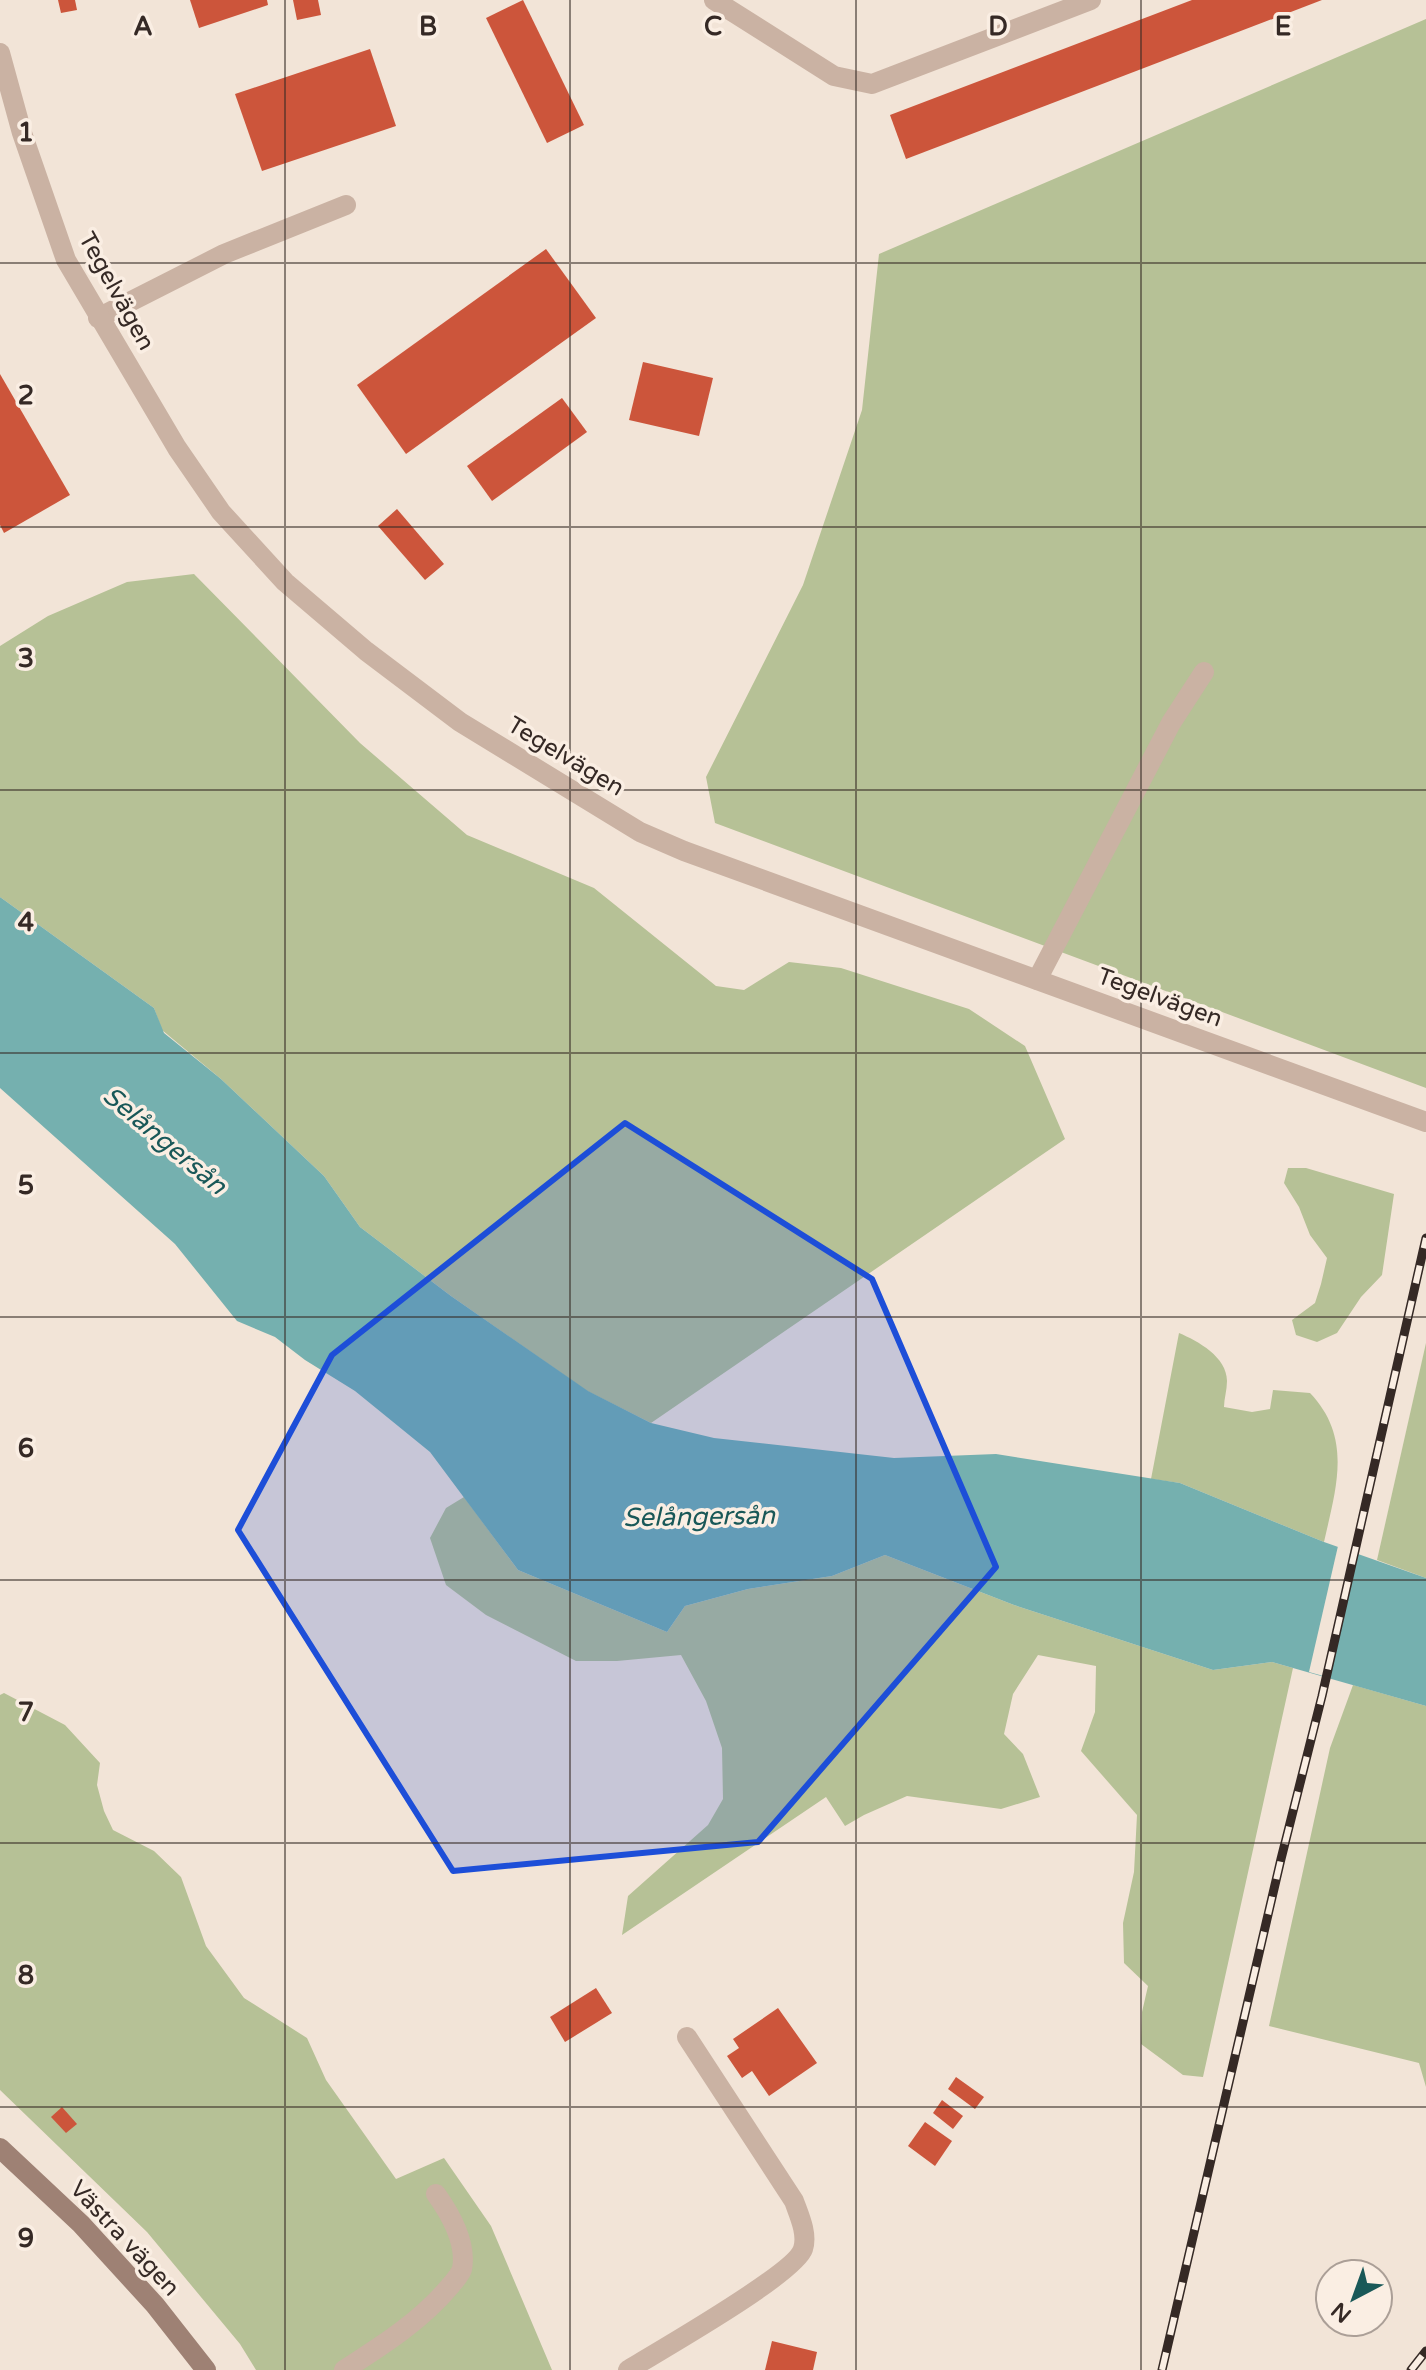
<svg xmlns="http://www.w3.org/2000/svg" width="1426" height="2370" font-family="'Varela Round',sans-serif">
  <style>
    .green { fill: #b6c196 }
    .water { fill: #75b0af }
    .pier { fill: #f2e4d7 }
    .building { fill: #cc553b }
    .lines { fill: none; stroke-linecap: round; stroke-linejoin: round }
    .lane { stroke: #cab2a3; stroke-width: 20 }
    .street { stroke: #cab2a3; stroke-width: 20 }
    .secondary { stroke: #9e8174; stroke-width: 20 }
    .rail-casing { stroke: #352925; stroke-width: 9 }
    .rail { stroke: #faeee3; stroke-width: 6; stroke-dasharray: 18; stroke-linecap: butt }
    .marked { fill: #1d4ed8; fill-opacity: 0.2; stroke: #1d4ed8; stroke-width: 6; stroke-linejoin: round }
    .grid { fill: none; stroke: #352925; stroke-width: 2; stroke-opacity: 0.55 }
    .labels { text-anchor: middle; stroke-width: 7; stroke-linejoin: round; paint-order: stroke }
    .street-label { font-size: 24px; fill: #352925; stroke: #faeee3 }
    .water-label { font-size: 26px; font-style: italic; fill: #195858; stroke: #faeee3 }
    .grid-label { font-size: 26px; text-anchor: middle; font-weight: bold; fill: #352925; stroke: #faeee3; stroke-width: 7; stroke-linejoin: round; paint-order: stroke }
  </style>
  <rect width="100%" height="100%" fill="#f2e4d7"/>
  <g class="green">
    <polygon points="1426,19 1426,1088 715,823 706,777 803,585 862,410 879,254"/>
    <polygon points="194,574 360,743 467,835 594,888 716,986 744,990 789,962 841,968 969,1009 1025,1046 1065,1139 651,1423 587,1391 451,1296 360,1227 324,1176 221,1079 162,1030 154,1008 0,897 0,646 48,616 127,582"/>
    <polygon points="1288,1168 1306,1168 1394,1194 1382,1275 1361,1297 1337,1333 1317,1342 1296,1335 1292,1320 1315,1303 1321,1284 1327,1258 1310,1235 1299,1207 1284,1183"/>
    <path d="M1179 1333C1198 1341 1227 1357 1227 1381 1227 1390 1224 1399 1224 1407L1252 1412 1270 1409 1273 1390 1310 1393C1353 1438 1336 1488 1324 1542L1180 1483 1151 1479Z"/>
    <polygon points="1426,1343 1426,1578 1377,1560"/>
    <polygon points="464,1497 518,1570 667,1632 685,1606 748,1589 832,1576 885,1555 1014,1605 1213,1670 1272,1662 1293,1668 1203,2077 1183,2075 1141,2044 1142,2012 1148,1986 1124,1963 1123,1923 1134,1872 1137,1815 1081,1751 1095,1712 1096,1666 1038,1655 1013,1694 1004,1734 1023,1754 1040,1797 1001,1809 907,1796 864,1815 845,1826 826,1797 622,1935 628,1896 708,1825 723,1799 722,1748 706,1701 681,1655 617,1661 576,1661 486,1615 446,1585 430,1538 446,1508"/>
    <polygon points="1353,1685 1426,1706 1426,2087 1419,2063 1269,2026 1330,1748"/>
    <polygon points="4,1693 65,1725 100,1763 97,1785 104,1811 113,1830 154,1851 181,1877 206,1946 244,1998 307,2038 326,2080 396,2179 444,2158 491,2226 552,2370 256,2370 240,2344 147,2232 0,2090 0,1695"/>
  </g>
  <polygon class="water" points="0,897 154,1008 164,1033 221,1079 324,1176 360,1227 451,1296 588,1391 651,1423 714,1438 894,1458 996,1454 1180,1483 1324,1542 1426,1578 1426,1706 1272,1662 1213,1670 1014,1605 885,1555 832,1576 748,1589 685,1606 667,1632 518,1570 430,1452 355,1391 305,1360 275,1337 237,1321 175,1244 0,1088"/>
  <polygon class="pier" points="1338,1546 1355,1552 1327,1677 1309,1672"/>
  <g class="building">
    <polygon points="58,0 75,0 77,10 61,13"/>
    <polygon points="190,0 267,0 268,5 199,28"/>
    <polygon points="293,0 318,0 321,15 297,20"/>
    <polygon points="523,0 584,125 547,143 486,18"/>
    <polygon points="1192,0 1322,0 906,159 890,115"/>
    <polygon points="370,49 396,126 262,171 235,94"/>
    <polygon points="546,249 596,318 406,454 357,385"/>
    <polygon points="643,362 713,378 699,436 629,420"/>
    <polygon points="0,374 70,495 4,533 0,525"/>
    <polygon points="562,398 587,432 492,501 467,466"/>
    <polygon points="397,509 444,564 425,580 378,526"/>
    <polygon points="596,1988 612,2013 565,2042 550,2017"/>
    <polygon points="778,2008 817,2063 769,2096 752,2071 742,2078 727,2056 739,2048 733,2039"/>
    <polygon points="956,2077 984,2097 975,2109 948,2089"/>
    <polygon points="942,2100 963,2116 953,2129 933,2113"/>
    <polygon points="62,2107 77,2124 66,2133 51,2117"/>
    <polygon points="925,2122 952,2141 935,2166 908,2146"/>
    <polygon points="772,2341 817,2352 813,2370 765,2370"/>
  </g>
  <g class="lines">
    <g class="lane">
      <polyline points="714,0 834,76 872,84 1091,0"/>
      <polyline points="98,318 224,254 346,205"/>
      <polyline points="1037,980 1171,723 1204,672"/>
      <path d="M628 2370C657 2352 795 2274 803 2249 808 2234 799 2215 794 2201L687 2037"/>
    </g>
    <g class="street">
      <polyline points="0,53 22,133 66,260 177,448 221,512 285,582 366,651 460,722 640,832 684,851 1426,1122"/>
      <path d="M344 2370C383 2345 421 2321 451 2285 455 2280 460 2275 462 2269 467 2243 451 2215 436 2194"/>
    </g>
    <polyline class="secondary" points="0,2148 81,2224 155,2305 206,2370"/>
    <defs>
      <g id="rail">
        <polyline points="1162,2370 1281,1859 1322,1696 1426,1238"/>
        <polyline points="1411,2370 1426,2351"/>
      </g>
    </defs>
    <use href="#rail" class="rail-casing"/>
    <use href="#rail" class="rail"/>
  </g>
  <path class="marked" d="M625 1123 872 1279 996 1567 758 1842 453 1871 238 1530 332 1355Z"/>
  <path class="grid" d="M285 0V2370M570 0V2370M856 0V2370M1141 0V2370M0 263H1426M0 527H1426M0 790H1426M0 1053H1426M0 1317H1426M0 1580H1426M0 1843H1426M0 2107H1426"/>
  <g class="labels">
    <g class="street-label">
      <text transform="translate(117 291) rotate(61)" y="8">Tegelvägen</text>
      <text transform="translate(566 756) rotate(31)" y="8">Tegelvägen</text>
      <text transform="translate(1160 997) rotate(20)" y="8">Tegelvägen</text>
      <text transform="translate(125 2238) rotate(47)" y="8">Västra vägen</text>
    </g>
    <g class="water-label">
      <text transform="translate(165 1140) rotate(40)" y="9">Selångersån</text>
      <text transform="translate(699 1516) rotate(-1)" y="9">Selångersån</text>
    </g>
  </g>
  <g class="grid-label">
    <text x="143" y="35">A</text>
    <text x="428" y="35">B</text>
    <text x="713" y="35">C</text>
    <text x="998" y="35">D</text>
    <text x="1283" y="35">E</text>
    <text x="26" y="141">1</text>
    <text x="26" y="404">2</text>
    <text x="26" y="667">3</text>
    <text x="26" y="931">4</text>
    <text x="26" y="1194">5</text>
    <text x="26" y="1457">6</text>
    <text x="26" y="1721">7</text>
    <text x="26" y="1984">8</text>
    <text x="26" y="2247">9</text>
  </g>
  <g transform="translate(1354 2298) rotate(221)"><circle r="38" fill="#faeee3" stroke="#ab9f97" stroke-width="2"/>
  <path d="M0-6L14 30L0 20L-14 30Z" fill="#195858"/>
  <text y="-12" font-size="22" font-weight="bold" text-anchor="middle" fill="#352925">N</text>
  </g>
</svg>
